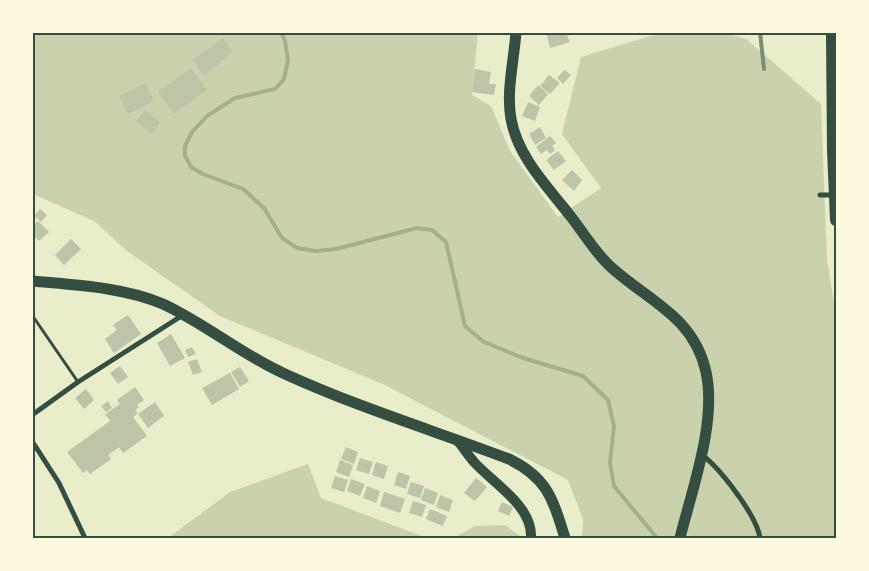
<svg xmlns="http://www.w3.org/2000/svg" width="869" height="571" font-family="'Times New Roman',serif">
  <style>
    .green { fill: #cad2ad }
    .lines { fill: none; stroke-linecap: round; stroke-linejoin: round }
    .stream { stroke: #a3b18a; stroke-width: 4 }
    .building { fill: #bcc5a7 }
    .service { stroke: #344e41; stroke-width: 3 }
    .minor { stroke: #344e41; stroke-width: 5 }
    .secondary { stroke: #344e41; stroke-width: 10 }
    .trunk { stroke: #344e41; stroke-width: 11 }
    .motorway { stroke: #344e41; stroke-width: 12 }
    .rail { stroke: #7c8e77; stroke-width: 4 }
    .neatline { fill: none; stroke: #344e41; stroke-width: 2 }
  </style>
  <rect width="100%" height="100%" fill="#e9edc9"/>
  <g class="green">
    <polygon points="33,33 478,33 472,95 491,106 510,151 558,217 601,188 562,134 581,57 660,33 725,33 746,39 821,104 827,260 836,314 836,538 582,538 583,519 568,480 385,385 220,316 127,251 94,221 33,194"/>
    <polygon points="308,464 321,498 427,538 168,538 230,492"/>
    <polygon points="505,525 523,538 454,538 475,526"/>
  </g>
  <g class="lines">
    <polyline class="stream" points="281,32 285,41 288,60 284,79 275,89 235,98 207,116 192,132 185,146 185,156 191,167 203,174 243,189 264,208 282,238 297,248 316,251 336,249 417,228 432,230 446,242 465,326 484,342 523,358 583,376 608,400 614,426 610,463 614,486 657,538"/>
  </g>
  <g class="building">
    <polygon points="546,32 572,32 573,33 567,35 570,42 550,48"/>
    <polygon points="223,38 233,51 204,76 193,60"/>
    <polygon points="191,68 207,90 174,114 158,92"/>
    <polygon points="475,69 491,72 489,84 496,84 494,95 472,92"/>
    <polygon points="564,70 571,75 563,84 557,78"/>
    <polygon points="549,75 560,83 550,94 540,86"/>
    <polygon points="145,83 154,101 128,114 119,96"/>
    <polygon points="538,85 548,94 539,105 529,96"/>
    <polygon points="528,102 540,107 535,121 522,116"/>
    <polygon points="146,110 160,123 151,134 136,121"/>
    <polygon points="540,127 546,138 535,145 529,134"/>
    <polygon points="550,136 556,143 552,146 555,150 550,154 547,150 541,154 536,147"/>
    <polygon points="558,151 566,161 554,170 546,160"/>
    <polygon points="572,170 582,180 574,191 562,180"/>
    <polygon points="40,209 47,215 41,222 34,216"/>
    <polygon points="38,221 49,232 39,241 32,234 32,226"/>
    <polygon points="71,239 81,249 64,265 55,255"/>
    <polygon points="128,315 141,334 114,353 105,339 117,330 113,325"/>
    <polygon points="171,334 185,358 170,366 157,343"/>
    <polygon points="192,347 196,354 188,357 185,350"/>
    <polygon points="197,359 202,372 193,375 188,362"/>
    <polygon points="120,366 128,377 118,384 110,373"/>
    <polygon points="240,367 249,381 240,387 231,372"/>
    <polygon points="230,373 239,389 212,405 202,388"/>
    <polygon points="135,387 144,400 137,405 139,407 135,410 138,413 133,417 147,436 123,453 119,447 108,455 111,459 90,474 87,470 83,473 67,452 110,421 105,414 120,404 117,400"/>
    <polygon points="86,389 94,400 84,409 75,398"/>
    <polygon points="108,401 112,408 106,412 101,406"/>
    <polygon points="155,402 164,416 148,428 138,414"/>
    <polygon points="346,447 358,452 354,464 341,459"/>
    <polygon points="360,458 373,462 369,474 356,470"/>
    <polygon points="340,460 353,465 349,477 336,472"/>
    <polygon points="376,462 388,466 384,479 372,475"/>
    <polygon points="398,472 410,476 406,489 394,485"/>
    <polygon points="335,476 348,480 344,492 331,488"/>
    <polygon points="476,478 487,487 475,501 464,493"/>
    <polygon points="351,479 365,484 360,496 347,491"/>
    <polygon points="411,482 424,486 420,498 407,494"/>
    <polygon points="367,486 380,491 376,503 363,498"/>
    <polygon points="425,488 438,493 434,505 421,500"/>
    <polygon points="384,492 405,499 400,513 380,506"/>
    <polygon points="440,495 453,500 449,512 436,507"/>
    <polygon points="413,501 426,505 422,517 409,513"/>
    <polygon points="502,502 513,507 509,516 498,511"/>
    <polygon points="430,509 447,516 443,526 426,519"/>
  </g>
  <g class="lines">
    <polyline class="service" points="32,315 78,382"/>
    <g class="minor">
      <polyline points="820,195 834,195"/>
      <polyline points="32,415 78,382 183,315"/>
      <polyline points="32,441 59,483 85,538"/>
      <path d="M701 454C720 468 757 516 760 538"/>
    </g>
    <path class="secondary" d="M457 440C463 447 468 455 474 462 493 483 533 506 531 538"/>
    <g class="trunk">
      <path d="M516 32C514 60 506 92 511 119 518 158 549 188 572 218 585 235 596 254 612 268 650 302 694 317 706 372 717 422 692 489 680 538"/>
      <path d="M32 281C75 285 123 287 163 304 206 324 242 355 285 374 357 407 435 431 509 459 548 478 553 500 565 538"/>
    </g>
    <polyline class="motorway" points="832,32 833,150 836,220"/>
    <polyline class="rail" points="760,32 764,69"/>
  </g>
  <rect width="869" height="571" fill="none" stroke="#fefae0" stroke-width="68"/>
  <rect x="34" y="34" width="801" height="503" class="neatline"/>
</svg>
